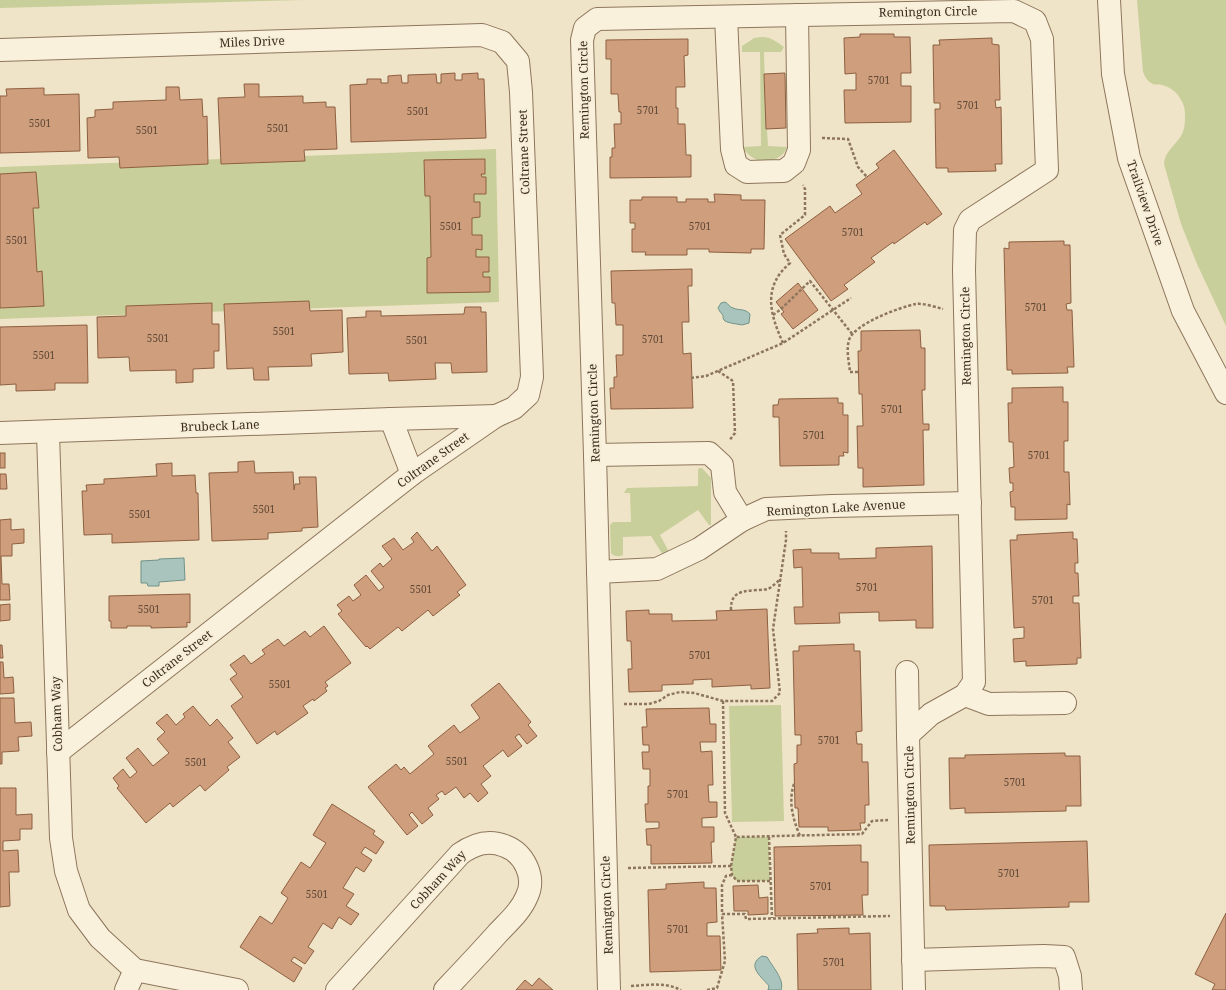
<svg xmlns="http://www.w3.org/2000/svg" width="1226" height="990" font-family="'Noto Serif',serif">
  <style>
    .green { fill: #c9cf9b }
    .water { fill: #a9c4bc; stroke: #6f938a }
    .building { fill: #cf9f7d; stroke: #8d5f41 }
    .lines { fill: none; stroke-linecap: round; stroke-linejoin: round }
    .minor-casing { stroke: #8d765c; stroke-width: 24 }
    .path { stroke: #8d765c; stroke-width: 2.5; stroke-dasharray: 3 2; stroke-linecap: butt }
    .minor { stroke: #faf1dc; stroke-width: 22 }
    .labels { text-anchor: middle; stroke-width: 4; stroke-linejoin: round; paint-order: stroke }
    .number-label { font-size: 10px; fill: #624a37 }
    .street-label { font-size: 12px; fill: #3d2e20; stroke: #f7eed8 }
  </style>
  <rect width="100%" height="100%" fill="#f0e4c8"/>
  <g class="green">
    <polygon points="0,0 303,0 0,8"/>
    <path d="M1137 0H1226V326L1197 264 1181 224 1164 164C1164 153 1175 145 1181 136 1185 129 1185 122 1185 115 1185 110 1184 104 1181 100 1177 92 1170 87 1162 85 1159 84 1155 85 1153 84 1148 82 1145 77 1143 72Z"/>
    <path d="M762 37C771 37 777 42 784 47L781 52H764L766 128 767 129 768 146 787 147C784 158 769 164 757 160 752 158 748 154 744 150V147L761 146 760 52H742V46L754 38Z"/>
    <polygon points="496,149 499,302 0,319 0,167"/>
    <path d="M699 468H702L711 478V525H709L698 510 660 535 669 552 663 555 651 536 623 537V555C619 557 614 557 611 553L610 525 613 522H631L630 493H624L627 488 698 486V470Z"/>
    <polygon points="781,705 784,821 732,822 729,706"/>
    <polygon points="736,837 769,837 770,881 737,881 732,875 731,866"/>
  </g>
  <g class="water">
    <path d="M725 302C729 304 729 307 733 308 740 311 744 308 750 314L749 323 742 325C738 324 726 323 724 320 722 317 724 316 722 314 720 312 719 310 718 308L721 303Z"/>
    <polygon points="184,558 185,580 159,582 159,586 148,586 147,583 141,583 141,561 159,560 159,559"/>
    <path d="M762 956 767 957C772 966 785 980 781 990H768L769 986C763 978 745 966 762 956Z"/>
  </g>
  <g class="building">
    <polygon points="860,34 894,34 894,37 910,37 911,73 901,73 901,86 911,86 911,122 845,123 844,90 856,90 856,73 845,74 844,38 860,37"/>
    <polygon points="992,38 992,44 999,45 1000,100 995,100 996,108 1001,107 1002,164 995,164 996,171 948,172 948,168 936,168 935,109 940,109 940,103 934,103 933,45 940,45 939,40"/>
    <polygon points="688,39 688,55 684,56 685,87 676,87 676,108 678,108 678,124 685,124 686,155 691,155 691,177 610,178 610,157 612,157 612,148 615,148 614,124 621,124 621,112 619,112 618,94 611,94 611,59 606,59 606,40"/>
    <polygon points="455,73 455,80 462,80 462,74 478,73 478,79 484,79 486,138 351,142 350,85 367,84 367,79 381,79 381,83 388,83 388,76 401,75 402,83 408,83 408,75 436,74 437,83 441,83 441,74"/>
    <polygon points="785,73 786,128 766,129 764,74"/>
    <polygon points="244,84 259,84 259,97 303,96 303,103 326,102 326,107 335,107 337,149 304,150 305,161 221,164 218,98 245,97"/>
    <polygon points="166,87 179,87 180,100 202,99 203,117 207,116 208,164 120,168 119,157 88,158 87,118 95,117 95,110 113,109 113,102 166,100"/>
    <polygon points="44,88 44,95 79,94 80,151 0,153 0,96 7,96 6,89"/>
    <polygon points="894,150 942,214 927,225 925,222 894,244 893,242 871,258 875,262 844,285 848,289 831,301 785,239 830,206 835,213 862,194 856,185 879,168 876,164"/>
    <polygon points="485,159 485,174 481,174 482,177 486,177 486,194 474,194 474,202 480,202 480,217 472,218 472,235 482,235 482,250 476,249 476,257 489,257 489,272 483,272 483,277 490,277 490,292 427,293 427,258 431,257 430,196 425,196 424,160"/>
    <polygon points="36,172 39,208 33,208 37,272 42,271 44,306 0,308 0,174"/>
    <polygon points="714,194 741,195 741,200 765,200 764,249 751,249 751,253 709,252 709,249 687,249 687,255 645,255 646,252 632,252 632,229 635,229 635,223 630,223 630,200 642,200 642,197 677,197 677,202 686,202 686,199 708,199 708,202 715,202"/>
    <polygon points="1064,241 1064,245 1070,245 1071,303 1066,304 1067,310 1072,310 1074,367 1067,367 1068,373 1012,374 1012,370 1007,370 1004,248 1009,249 1009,242"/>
    <polygon points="692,269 692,286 688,286 689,322 682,322 683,354 691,353 693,408 611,409 610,388 614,388 614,377 617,377 616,355 623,355 623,325 616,325 615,303 612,303 611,271"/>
    <polygon points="798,283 818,310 793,329 781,314 784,312 776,302"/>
    <polygon points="309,301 310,311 342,310 343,352 311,354 312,366 268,367 269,380 254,380 253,368 227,369 224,304"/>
    <polygon points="212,303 212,324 219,324 219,351 214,351 214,368 193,369 193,382 176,383 176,370 130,371 129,357 98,358 97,317 126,316 126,306"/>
    <polygon points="465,307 481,307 481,312 486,312 487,372 452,373 451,363 435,363 436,379 389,381 388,373 349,374 347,318 366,317 366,311 381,311 381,316 464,314"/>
    <polygon points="87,325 88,383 55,383 55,390 16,391 16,384 0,385 0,327"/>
    <polygon points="920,330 921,348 925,348 925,390 922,390 923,424 929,424 929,430 923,430 924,485 863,487 863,468 858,468 857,426 863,426 862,394 859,394 858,351 861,351 861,331"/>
    <polygon points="1063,387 1063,402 1068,402 1068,441 1064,441 1064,472 1069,472 1070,505 1067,504 1067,519 1015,520 1015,507 1011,507 1010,492 1013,491 1013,483 1010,483 1009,468 1014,467 1013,442 1009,442 1008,403 1012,403 1012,388"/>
    <polygon points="838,398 838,403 843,403 843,415 848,415 848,453 843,452 844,456 839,456 839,465 780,466 779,417 773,417 773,405 778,405 779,399"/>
    <rect x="0" y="453" width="5" height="15"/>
    <polygon points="254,461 255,473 293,472 294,490 295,484 300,484 299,477 316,477 318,527 302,528 302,531 268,533 268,539 212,541 209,473 238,472 238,462"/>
    <polygon points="172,463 172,476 195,475 196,493 198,493 199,540 112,543 112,534 84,535 82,491 87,491 86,485 104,484 104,479 157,476 156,464"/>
    <polygon points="0,474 6,474 7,489 0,489"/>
    <polygon points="11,519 11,530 24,529 24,543 12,544 12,556 1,556 2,584 9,584 10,600 0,600 0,520"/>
    <polygon points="417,532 432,551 437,546 466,585 457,592 460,595 433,616 428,610 402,631 398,627 370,649 367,646 366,647 338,614 342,611 337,605 349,596 353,601 361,595 354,585 366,575 379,591 384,587 371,571 380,563 383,567 392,559 382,546 394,538 403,550 414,542 411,538"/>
    <polygon points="1073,532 1073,539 1077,539 1078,563 1075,563 1075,573 1078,573 1079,596 1073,596 1073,603 1079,603 1081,658 1077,658 1077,664 1026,666 1026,661 1014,662 1013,639 1024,638 1024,627 1014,628 1010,540 1017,540 1017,535"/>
    <polygon points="932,546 933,628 916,628 916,620 879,621 879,612 839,613 840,623 795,624 794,607 803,607 802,567 794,568 793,550 811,549 811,553 839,553 839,559 876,558 876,548"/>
    <polygon points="190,594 190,623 187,622 187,627 151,628 151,626 127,626 127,628 111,628 111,621 109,621 109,596"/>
    <polygon points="10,604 10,620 0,621 0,605"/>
    <polygon points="767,609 770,688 751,689 751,685 712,687 712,679 693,680 693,684 662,685 662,691 629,692 628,669 632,669 631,641 627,641 626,611 649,610 649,614 672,614 672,621 717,620 716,611"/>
    <polygon points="324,626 351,663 325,682 328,686 325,688 327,691 314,701 313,699 303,706 308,713 277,735 275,731 257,744 231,706 243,697 230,679 237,674 230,665 244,655 251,664 265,654 262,650 278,639 284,646 305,631 310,637"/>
    <polygon points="854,644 854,651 860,651 862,731 856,732 857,744 862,744 862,762 868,762 869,805 865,805 865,823 860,823 861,830 828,831 828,827 799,827 798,808 795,808 794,764 797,763 797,745 801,745 801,735 795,735 793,651 799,651 799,646"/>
    <polygon points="0,645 2,645 3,658 0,658"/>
    <polygon points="0,662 3,662 4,678 13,677 14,693 0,694"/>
    <polygon points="499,683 531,722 528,725 537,736 527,744 519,734 515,737 522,746 508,757 503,750 483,766 491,776 481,784 488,793 478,802 470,793 464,798 456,787 445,795 442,791 436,795 439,799 428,808 433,815 422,824 412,812 409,815 418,826 407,835 368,787 396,764 401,770 404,767 410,774 434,754 428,746 454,725 460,733 480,718 471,705"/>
    <polygon points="0,698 14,698 15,723 31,722 32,736 18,737 19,751 2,752 2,764 0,764"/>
    <polygon points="193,706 210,726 217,719 233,738 228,742 240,757 227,767 229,770 205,791 200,785 173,807 170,803 146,823 117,788 119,786 113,778 123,769 130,778 137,772 126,758 138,748 153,766 169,753 157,739 165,732 156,723 167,714 176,725 185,717 183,714"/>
    <polygon points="709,708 710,724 716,724 716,742 700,742 701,752 712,751 713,785 708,785 709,802 717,802 717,817 702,818 702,827 714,827 714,842 711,842 712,863 651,864 651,845 647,845 646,829 659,828 659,822 646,822 645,804 648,804 648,786 650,786 650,769 643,769 642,752 649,752 649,745 643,745 642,727 647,727 646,709"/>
    <polygon points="1065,753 1065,756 1080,756 1081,806 1066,806 1066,811 965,813 965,808 950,809 949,758 965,758 965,755"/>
    <polygon points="0,788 16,788 16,815 32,814 32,829 20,829 20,840 3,841 3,851 18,850 19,872 9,872 10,906 0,907"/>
    <polygon points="332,804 375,831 373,834 384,842 376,854 365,847 361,853 372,860 364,872 356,867 343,888 354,894 346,906 359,914 351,925 339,917 332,929 323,923 308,947 314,951 305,964 294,957 291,961 302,968 294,982 240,947 260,916 272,924 288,898 281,893 301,862 310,868 326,843 313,835"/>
    <polygon points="1087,841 1089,902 1069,902 1069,907 946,910 945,906 930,906 929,845"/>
    <polygon points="861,845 861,862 868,862 868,895 862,895 863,915 775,916 774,847"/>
    <polygon points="704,882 704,888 716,888 717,922 707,923 707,936 720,936 721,970 650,972 648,890 666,889 666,884"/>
    <polygon points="758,885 759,898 768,897 768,914 748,915 748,911 734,911 733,886"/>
    <polygon points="1226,913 1226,990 1212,990 1215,984 1195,974"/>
    <polygon points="849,928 849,934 870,933 871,990 798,990 797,934 818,933 817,929"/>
    <polygon points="539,978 553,990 516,990 525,980 532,986"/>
  </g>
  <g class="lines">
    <defs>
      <g id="minor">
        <polyline points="1109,0 1113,74 1129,158 1183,311 1226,393"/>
        <polyline points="726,17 732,149 736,165 747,172 784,171 794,163 799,150 797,15"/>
        <polyline points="0,50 482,35 502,42 518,61 521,92 532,377 528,395 514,408 496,416 412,474 58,752"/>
        <polyline points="391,419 496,416"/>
        <polyline points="0,433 391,419 412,474"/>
        <polyline points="48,433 61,838 66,871 79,910 100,938 135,970 237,990"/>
        <polyline points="595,455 709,453 722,465 725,492 742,520"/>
        <polyline points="598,572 657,569 699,549 742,520 766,509 832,506 970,503"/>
        <polyline points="907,672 908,735"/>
        <polyline points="965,695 989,704 1065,703"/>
        <polyline points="913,960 1044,956 1064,957 1070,976 1071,990"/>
        <polyline points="126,990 135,970"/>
        <path d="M337 990 460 854C474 844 488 839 505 846 524 853 536 877 527 896 521 911 508 922 497 934 480 953 463 971 445 990"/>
        <polyline points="609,990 595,455 582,40 585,28 597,19 1014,11 1035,21 1042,39 1047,170 970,220 965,230 964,270 974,682 965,695 931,714 908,735 914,990"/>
      </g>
    </defs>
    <use href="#minor" class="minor-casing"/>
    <g class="path">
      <polyline points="822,138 848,139 858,167 867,177"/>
      <polyline points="773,315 780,310 810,281 853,335"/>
      <path d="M783 343C770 314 762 287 790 263L784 254 780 235 805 215V189L803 185"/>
      <polyline points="718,371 733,381 735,433 729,441"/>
      <path d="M858 372H850C849 362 846 350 849 340 854 324 900 307 916 304 924 303 935 307 943 309"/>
      <polyline points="691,378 706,376 783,343 851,298"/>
      <path d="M731 610C730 586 752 592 768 589 772 587 777 582 781 579"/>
      <polyline points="723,701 725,813 736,837"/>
      <polyline points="624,704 649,704 659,701 668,695 680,692 694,693 723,701 772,701 780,693 773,629 786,540 786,531"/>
      <path d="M794 784C788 802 793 819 800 836"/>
      <polyline points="769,837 772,918"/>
      <polyline points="628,868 731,866"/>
      <polyline points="732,875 726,876 722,885 722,914 745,914 746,919 890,916"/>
      <polyline points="770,881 737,881 732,875 731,866 736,837 862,834 872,821 888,820"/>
      <path d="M631 986C649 985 665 982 681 990"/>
      <polyline points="707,990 717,988 725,961 722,914"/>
    </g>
    <use href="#minor" class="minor"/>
  </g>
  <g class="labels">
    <g class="number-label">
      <text x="879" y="84">5701</text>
      <text x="968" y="109">5701</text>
      <text x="648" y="114">5701</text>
      <text x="418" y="115">5501</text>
      <text x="40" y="127">5501</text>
      <text x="278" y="132">5501</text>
      <text x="147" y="134">5501</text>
      <text x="451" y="230">5501</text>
      <text x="700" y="230">5701</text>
      <text x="853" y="236">5701</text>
      <text x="17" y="244">5501</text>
      <text x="1036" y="311">5701</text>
      <text x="284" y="335">5501</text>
      <text x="158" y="342">5501</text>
      <text x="653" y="343">5701</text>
      <text x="417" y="344">5501</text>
      <text x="44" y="359">5501</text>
      <text x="892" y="413">5701</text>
      <text x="814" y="439">5701</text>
      <text x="1039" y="459">5701</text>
      <text x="264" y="513">5501</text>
      <text x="140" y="518">5501</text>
      <text x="867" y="591">5701</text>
      <text x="421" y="593">5501</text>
      <text x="1043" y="604">5701</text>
      <text x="149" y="613">5501</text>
      <text x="700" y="659">5701</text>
      <text x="280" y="688">5501</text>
      <text x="829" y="744">5701</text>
      <text x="457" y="765">5501</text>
      <text x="196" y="766">5501</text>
      <text x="1015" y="786">5701</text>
      <text x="678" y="798">5701</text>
      <text x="1009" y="877">5701</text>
      <text x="821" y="890">5701</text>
      <text x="317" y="898">5501</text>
      <text x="678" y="933">5701</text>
      <text x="834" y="966">5701</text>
    </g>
    <g class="street-label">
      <text transform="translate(928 12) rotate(-1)" y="4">Remington Circle</text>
      <text transform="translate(252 42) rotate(-2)" y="4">Miles Drive</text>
      <text transform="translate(584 90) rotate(-91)" y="4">Remington Circle</text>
      <text transform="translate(524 152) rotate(-92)" y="4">Coltrane Street</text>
      <text transform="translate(1145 203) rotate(71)" y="4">Trailview Drive</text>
      <text transform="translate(966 336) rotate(-91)" y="4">Remington Circle</text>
      <text transform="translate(594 413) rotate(-92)" y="4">Remington Circle</text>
      <text transform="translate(220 426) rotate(-2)" y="4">Brubeck Lane</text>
      <text transform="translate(433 460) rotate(-36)" y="4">Coltrane Street</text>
      <text transform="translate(836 508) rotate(-3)" y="4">Remington Lake Avenue</text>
      <text transform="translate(177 659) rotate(-38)" y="4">Coltrane Street</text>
      <text transform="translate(57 714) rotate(-92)" y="4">Cobham Way</text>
      <text transform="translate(910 795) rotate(-91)" y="4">Remington Circle</text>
      <text transform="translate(438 880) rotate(-47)" y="4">Cobham Way</text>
      <text transform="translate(607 905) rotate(-92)" y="4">Remington Circle</text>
    </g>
  </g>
</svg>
